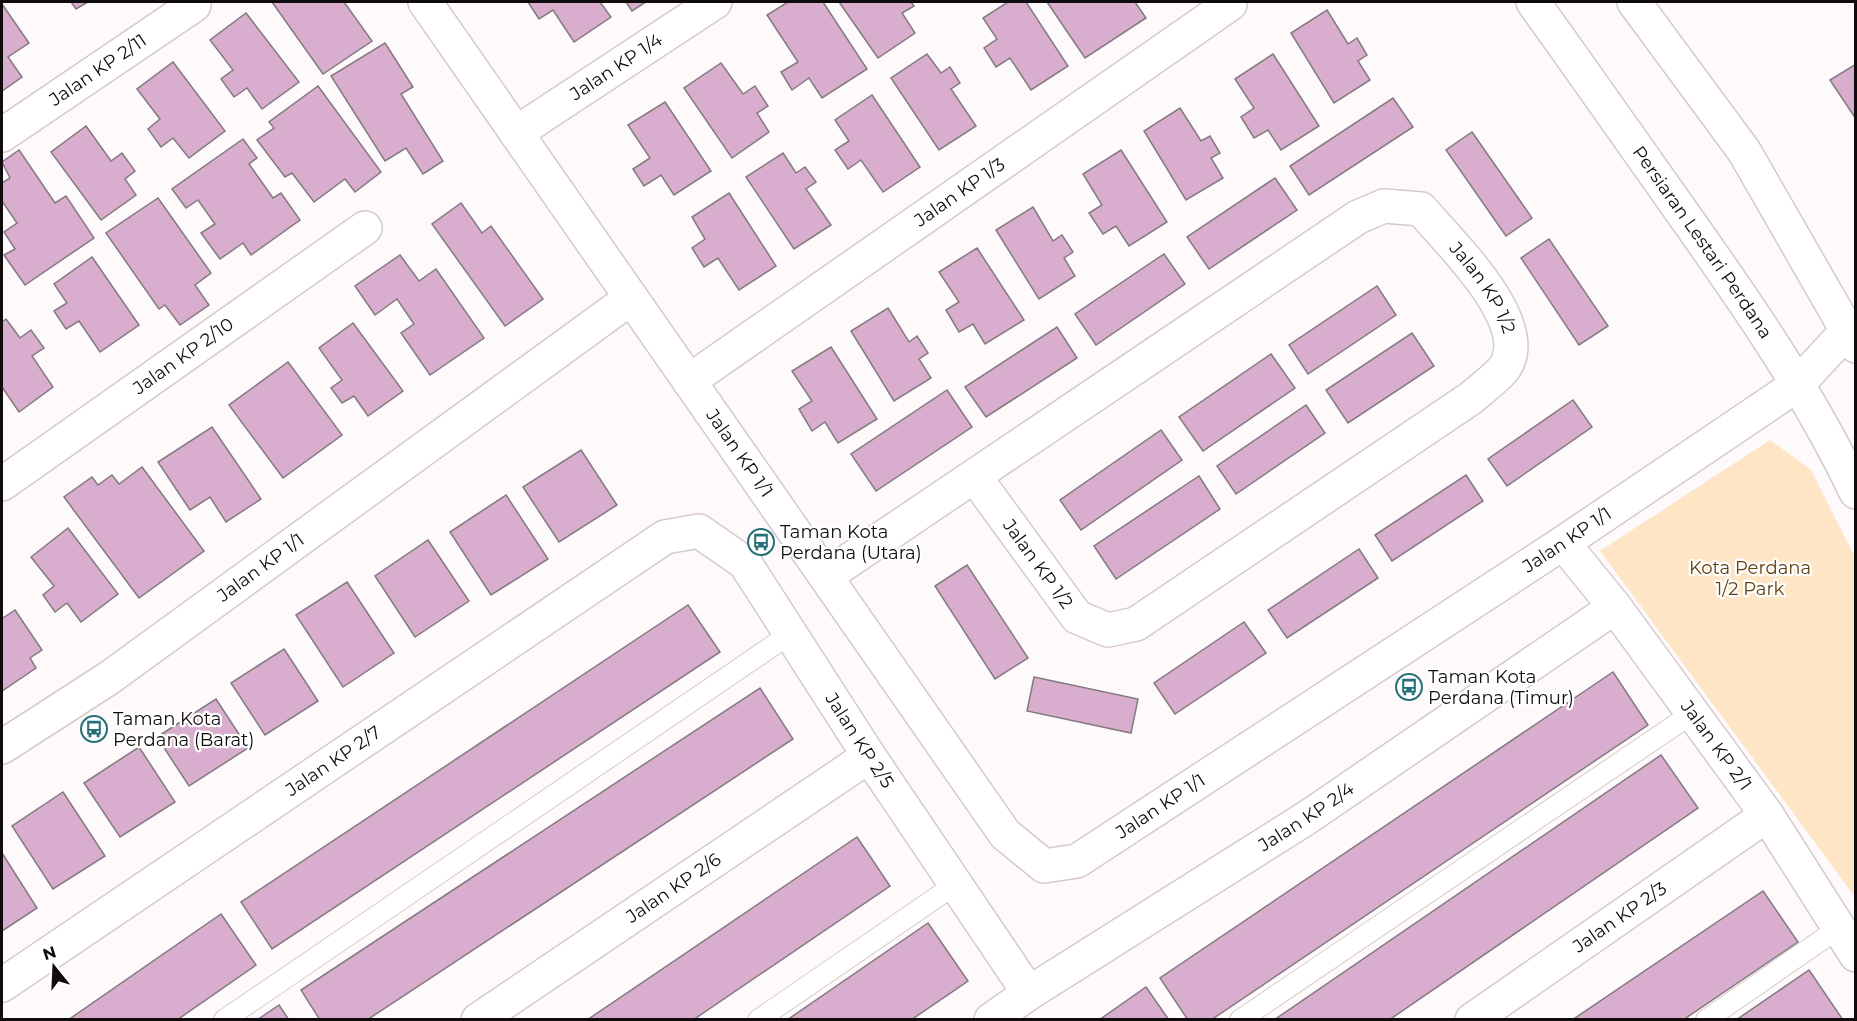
<svg xmlns="http://www.w3.org/2000/svg" width="1857" height="1021" font-family="Montserrat,sans-serif">
  <style>
    .green { fill: #fde5c6 }
    .building { fill: #d9adcd; stroke: #837a80; stroke-width: 1.5 }
    .lines { fill: none; stroke-linecap: round; stroke-linejoin: round }
    .lane-casing { stroke: #d6cacb; stroke-width: 22 }
    .street-casing { stroke: #d6cacb; stroke-width: 36 }
    .secondary-casing { stroke: #d6cacb; stroke-width: 36 }
    .lane { stroke: #fff; stroke-width: 20 }
    .street { stroke: #fff; stroke-width: 33 }
    .secondary { stroke: #fff; stroke-width: 33 }
    .labels { text-anchor: middle; stroke-width: 4.5; stroke-linejoin: round; paint-order: stroke }
    .street-label { font-size: 18px; fill: #100c0d; stroke: #fff }
    .poi-label { font-size: 18px; fill: #100c0d; stroke: #fff; text-anchor: start }
    .park-label { font-size: 18px; fill: #614110; stroke: #fff }
  </style>
  <rect width="100%" height="100%" fill="#fef9fa"/>
  <polygon class="green" points="1770,440 1811,470 1855,557 1855,897 1600,551"/>
  <g class="building">
    <polygon points="71,2 88,2 76,9"/>
    <polygon points="272,2 344,2 372,41 323,74"/>
    <polygon points="528,2 600,2 611,17 574,42 553,10 539,19"/>
    <polygon points="626,2 646,2 632,11"/>
    <polygon points="788,2 823,2 867,69 822,98 809,78 792,90 781,72 798,62 767,15"/>
    <polygon points="839,2 911,2 914,6 902,13 915,33 878,58"/>
    <polygon points="1008,2 1026,2 1068,66 1031,90 1010,58 996,67 984,48 997,39 983,18"/>
    <polygon points="1047,2 1135,2 1146,18 1085,58"/>
    <polygon points="2,4 29,43 8,57 22,77 2,91"/>
    <polygon points="1327,10 1348,44 1357,38 1367,55 1358,61 1370,80 1334,103 1291,33"/>
    <polygon points="246,13 299,82 262,109 247,88 234,97 221,79 233,70 210,40"/>
    <polygon points="385,43 413,87 401,94 443,161 423,174 406,148 385,161 331,76"/>
    <polygon points="927,54 941,73 950,67 960,83 951,89 976,126 939,150 891,78"/>
    <polygon points="1273,54 1319,126 1281,150 1268,130 1254,138 1241,117 1254,108 1235,79"/>
    <polygon points="173,62 225,131 189,158 173,138 161,147 148,129 160,119 137,89"/>
    <polygon points="721,63 743,94 755,86 768,106 757,113 769,132 732,158 684,88"/>
    <polygon points="1856,64 1856,119 1830,80"/>
    <polygon points="318,86 381,172 355,192 345,179 314,202 292,173 285,177 257,140 274,128 269,122"/>
    <polygon points="872,95 920,167 883,192 861,160 848,169 835,150 849,141 835,120"/>
    <polygon points="1393,98 1413,127 1309,195 1290,166"/>
    <polygon points="665,102 711,171 674,195 661,175 644,186 633,169 650,158 628,125"/>
    <polygon points="1180,108 1201,141 1210,136 1220,153 1211,158 1223,178 1186,200 1144,131"/>
    <polygon points="86,126 111,161 122,153 135,171 125,179 136,195 101,220 51,152"/>
    <polygon points="1472,132 1532,218 1506,236 1446,150"/>
    <polygon points="243,139 257,158 249,164 273,198 281,193 300,220 251,255 243,243 220,259 201,233 215,224 198,200 186,208 172,189"/>
    <polygon points="19,150 55,203 66,196 94,238 25,285 4,255 15,249 4,232 17,223 2,201 2,183 10,178 2,162"/>
    <polygon points="1121,150 1167,222 1129,246 1116,226 1103,234 1089,213 1102,205 1083,174"/>
    <polygon points="783,153 796,173 805,167 816,182 806,189 831,225 794,249 746,177"/>
    <polygon points="1275,178 1297,210 1209,269 1187,237"/>
    <polygon points="729,193 776,266 739,290 718,258 704,267 692,248 705,239 692,217"/>
    <polygon points="158,198 211,273 195,285 209,305 180,325 165,305 159,309 106,233"/>
    <polygon points="461,203 482,233 491,226 543,299 505,326 432,224"/>
    <polygon points="1033,207 1053,241 1062,235 1073,252 1064,258 1075,276 1039,299 996,230"/>
    <polygon points="1549,239 1608,326 1579,345 1521,258"/>
    <polygon points="977,248 1024,320 985,344 973,324 959,332 946,310 959,302 939,272"/>
    <polygon points="1164,254 1185,284 1096,345 1075,314"/>
    <polygon points="400,255 419,281 436,269 484,338 430,375 401,333 414,324 397,299 375,315 355,286"/>
    <polygon points="92,257 139,325 100,352 79,321 66,329 54,311 67,303 54,284"/>
    <polygon points="1377,286 1396,315 1308,374 1289,345"/>
    <polygon points="888,308 909,342 917,336 928,353 919,359 931,378 894,401 851,331"/>
    <polygon points="6,319 20,338 31,330 44,348 32,356 53,387 19,412 2,387 2,322"/>
    <polygon points="353,323 403,391 368,416 354,396 342,403 331,388 342,380 319,348"/>
    <polygon points="1057,327 1077,358 986,417 965,387"/>
    <polygon points="1412,333 1434,366 1348,423 1326,390"/>
    <polygon points="831,347 877,419 838,443 825,422 812,431 799,409 812,401 792,371"/>
    <polygon points="1271,354 1295,388 1203,451 1179,417"/>
    <polygon points="288,362 342,435 283,478 229,405"/>
    <polygon points="947,390 972,427 876,491 851,454"/>
    <polygon points="1573,400 1592,427 1507,486 1488,459"/>
    <polygon points="1306,405 1325,433 1236,494 1217,466"/>
    <polygon points="212,427 261,499 226,522 210,497 190,510 158,462"/>
    <polygon points="1161,430 1182,460 1081,530 1060,500"/>
    <polygon points="581,450 617,505 559,542 523,487"/>
    <polygon points="142,467 204,551 139,598 64,497 92,477 98,485 112,475 119,484"/>
    <polygon points="1466,475 1483,501 1392,561 1375,535"/>
    <polygon points="1199,476 1220,509 1116,579 1094,546"/>
    <polygon points="506,495 548,559 491,595 450,532"/>
    <polygon points="68,528 118,594 81,622 67,603 55,612 43,595 54,586 31,557"/>
    <polygon points="428,540 469,601 415,637 375,576"/>
    <polygon points="1359,549 1378,578 1287,638 1268,610"/>
    <polygon points="967,565 1028,658 995,679 935,586"/>
    <polygon points="347,582 394,653 343,687 296,615"/>
    <polygon points="688,605 720,652 272,949 241,902"/>
    <polygon points="15,610 42,650 30,658 36,668 2,691 2,616 3,618"/>
    <polygon points="1244,622 1266,653 1175,714 1154,683"/>
    <polygon points="284,649 318,701 265,735 231,683"/>
    <polygon points="1613,672 1648,725 1211,1020 1188,1020 1160,978"/>
    <polygon points="1034,677 1138,699 1131,733 1027,711"/>
    <polygon points="760,688 793,739 367,1020 320,1020 301,990"/>
    <polygon points="216,699 248,748 189,786 157,737"/>
    <polygon points="139,747 175,802 120,837 84,783"/>
    <polygon points="1661,755 1698,808 1389,1020 1274,1020"/>
    <polygon points="63,792 105,856 53,889 12,826"/>
    <polygon points="857,837 890,886 693,1020 587,1020"/>
    <polygon points="2,853 37,908 2,931"/>
    <polygon points="1763,891 1798,942 1683,1020 1572,1020"/>
    <polygon points="221,914 256,965 177,1020 68,1020"/>
    <polygon points="928,923 968,981 911,1020 787,1020"/>
    <polygon points="1809,970 1843,1020 1736,1020"/>
    <polygon points="1146,987 1169,1020 1099,1020"/>
    <polygon points="279,1005 289,1020 257,1020"/>
  </g>
  <g class="lines">
    <defs>
      <g id="lane">
        <polyline points="224,1020 790,634"/>
        <polyline points="758,1020 956,884"/>
        <polyline points="1240,1020 1693,713"/>
        <polyline points="1706,1020 1839,928"/>
      </g>
      <g id="street">
        <path id="s1" d="M425 2 1005 834 1044 866 1077 861 1563 543 1797 385 1848 330"/>
        <path id="s2" d="M516 133 715 2"/>
        <path id="s3" d="M2 135 194 5"/>
        <path id="s4" d="M689 381 1230 4"/>
        <path id="s5" d="M2 484 365 228"/>
        <path id="s6" d="M1563 543 1615 607 1767 815 1856 955"/>
        <path id="s7" d="M826 576 1358 217 1384 206 1421 209C1448 241 1534 322 1505 367 1497 378 1481 389 1471 398L1136 624 1108 630 1077 617 975 477"/>
        <path id="s8" d="M2 747 109 678 631 298"/>
        <path id="s9" d="M2 985 665 537 699 531 745 563 869 756 1029 993"/>
        <path id="s10" d="M478 1020 869 756"/>
        <path id="s11" d="M991 1020 1029 993 1308 817 1615 607"/>
        <path id="s12" d="M1472 1020 1767 815"/>
      </g>
      <g id="secondary">
        <path id="s13" d="M1533 2C1586 76 1638 150 1691 225 1751 310 1811 397 1856 492"/>
        <polyline points="1634,2 1744,151 1856,346"/>
      </g>
    </defs>
    <use href="#lane" class="lane-casing"/>
    <use href="#street" class="street-casing"/>
    <use href="#secondary" class="secondary-casing"/>
    <use href="#lane" class="lane"/>
    <use href="#street" class="street"/>
    <use href="#secondary" class="secondary"/>
  </g>
  <defs>
    <symbol id="bus-ring" viewBox="-11 -11 22 22"><circle r="9.5" fill="#fff" stroke="#266f78" stroke-width="1.5"/><path d="M-5-6H5V4H4V6H2V4H-2V6H-4V4H-5ZM-3.5-4V0h7V-4ZM-3.5 1.2v1.5H-2V1.2ZM2 1.2v1.5H3.5V1.2Z" fill="#266f78"/></symbol>
  </defs>
  <g fill-rule="evenodd">
    <use href="#bus-ring" x="746" y="527" width="30" height="30"/>
    <use href="#bus-ring" x="1394" y="672" width="30" height="30"/>
    <use href="#bus-ring" x="79" y="714" width="30" height="30"/>
  </g>
  <g class="labels">
    <g class="street-label">
      <text dy="6" stroke="none"><textPath href="#s2" startOffset="120">Jalan KP 1/4</textPath></text>
      <text dy="6" stroke="none"><textPath href="#s3" startOffset="116">Jalan KP 2/11</textPath></text>
      <text dy="6" stroke="none"><textPath href="#s4" startOffset="330">Jalan KP 1/3</textPath></text>
      <text dy="6" stroke="none"><textPath href="#s13" startOffset="294">Persiaran Lestari Perdana</textPath></text>
      <text dy="6" stroke="none"><textPath href="#s7" startOffset="808">Jalan KP 1/2</textPath></text>
      <text dy="6" stroke="none"><textPath href="#s5" startOffset="222">Jalan KP 2/10</textPath></text>
      <text dy="6" stroke="none"><textPath href="#s1" startOffset="550">Jalan KP 1/1</textPath></text>
      <text dy="6" stroke="none"><textPath href="#s1" startOffset="1684">Jalan KP 1/1</textPath></text>
      <text transform="translate(1038 564) rotate(54)" y="6">Jalan KP 1/2</text>
      <text dy="6" stroke="none"><textPath href="#s8" startOffset="315">Jalan KP 1/1</textPath></text>
      <text dy="6" stroke="none"><textPath href="#s9" startOffset="1102">Jalan KP 2/5</textPath></text>
      <text dy="6" stroke="none"><textPath href="#s6" startOffset="254">Jalan KP 2/1</textPath></text>
      <text dy="6" stroke="none"><textPath href="#s9" startOffset="400">Jalan KP 2/7</textPath></text>
      <text dy="6" stroke="none"><textPath href="#s1" startOffset="1198">Jalan KP 1/1</textPath></text>
      <text dy="6" stroke="none"><textPath href="#s11" startOffset="375">Jalan KP 2/4</textPath></text>
      <text dy="6" stroke="none"><textPath href="#s10" startOffset="236">Jalan KP 2/6</textPath></text>
      <text dy="6" stroke="none"><textPath href="#s12" startOffset="180">Jalan KP 2/3</textPath></text>
    </g>
    <g class="poi-label">
      <text x="780" y="538">Taman Kota<tspan x="780" dy="21">Perdana (Utara)</tspan></text>
      <text x="1428" y="683">Taman Kota<tspan x="1428" dy="21">Perdana (Timur)</tspan></text>
      <text x="113" y="725">Taman Kota<tspan x="113" dy="21">Perdana (Barat)</tspan></text>
    </g>
    <g class="park-label">
      <text x="1750" y="574">Kota Perdana<tspan x="1750" dy="21">1/2 Park</tspan></text>
    </g>
  </g>
  <rect width="1857" height="1021" fill="none" stroke="#100c0d" stroke-width="6"/>
  <g transform="translate(54 967) rotate(342)" stroke="#ffffff" stroke-width="4.5" paint-order="stroke">
  <path d="M0-4.5L10 22L0 15L-10 22Z" fill="#100c0d"/>
  <text y="-9" font-size="16" font-weight="bold" text-anchor="middle" fill="#100c0d">N</text>
  </g>
</svg>
